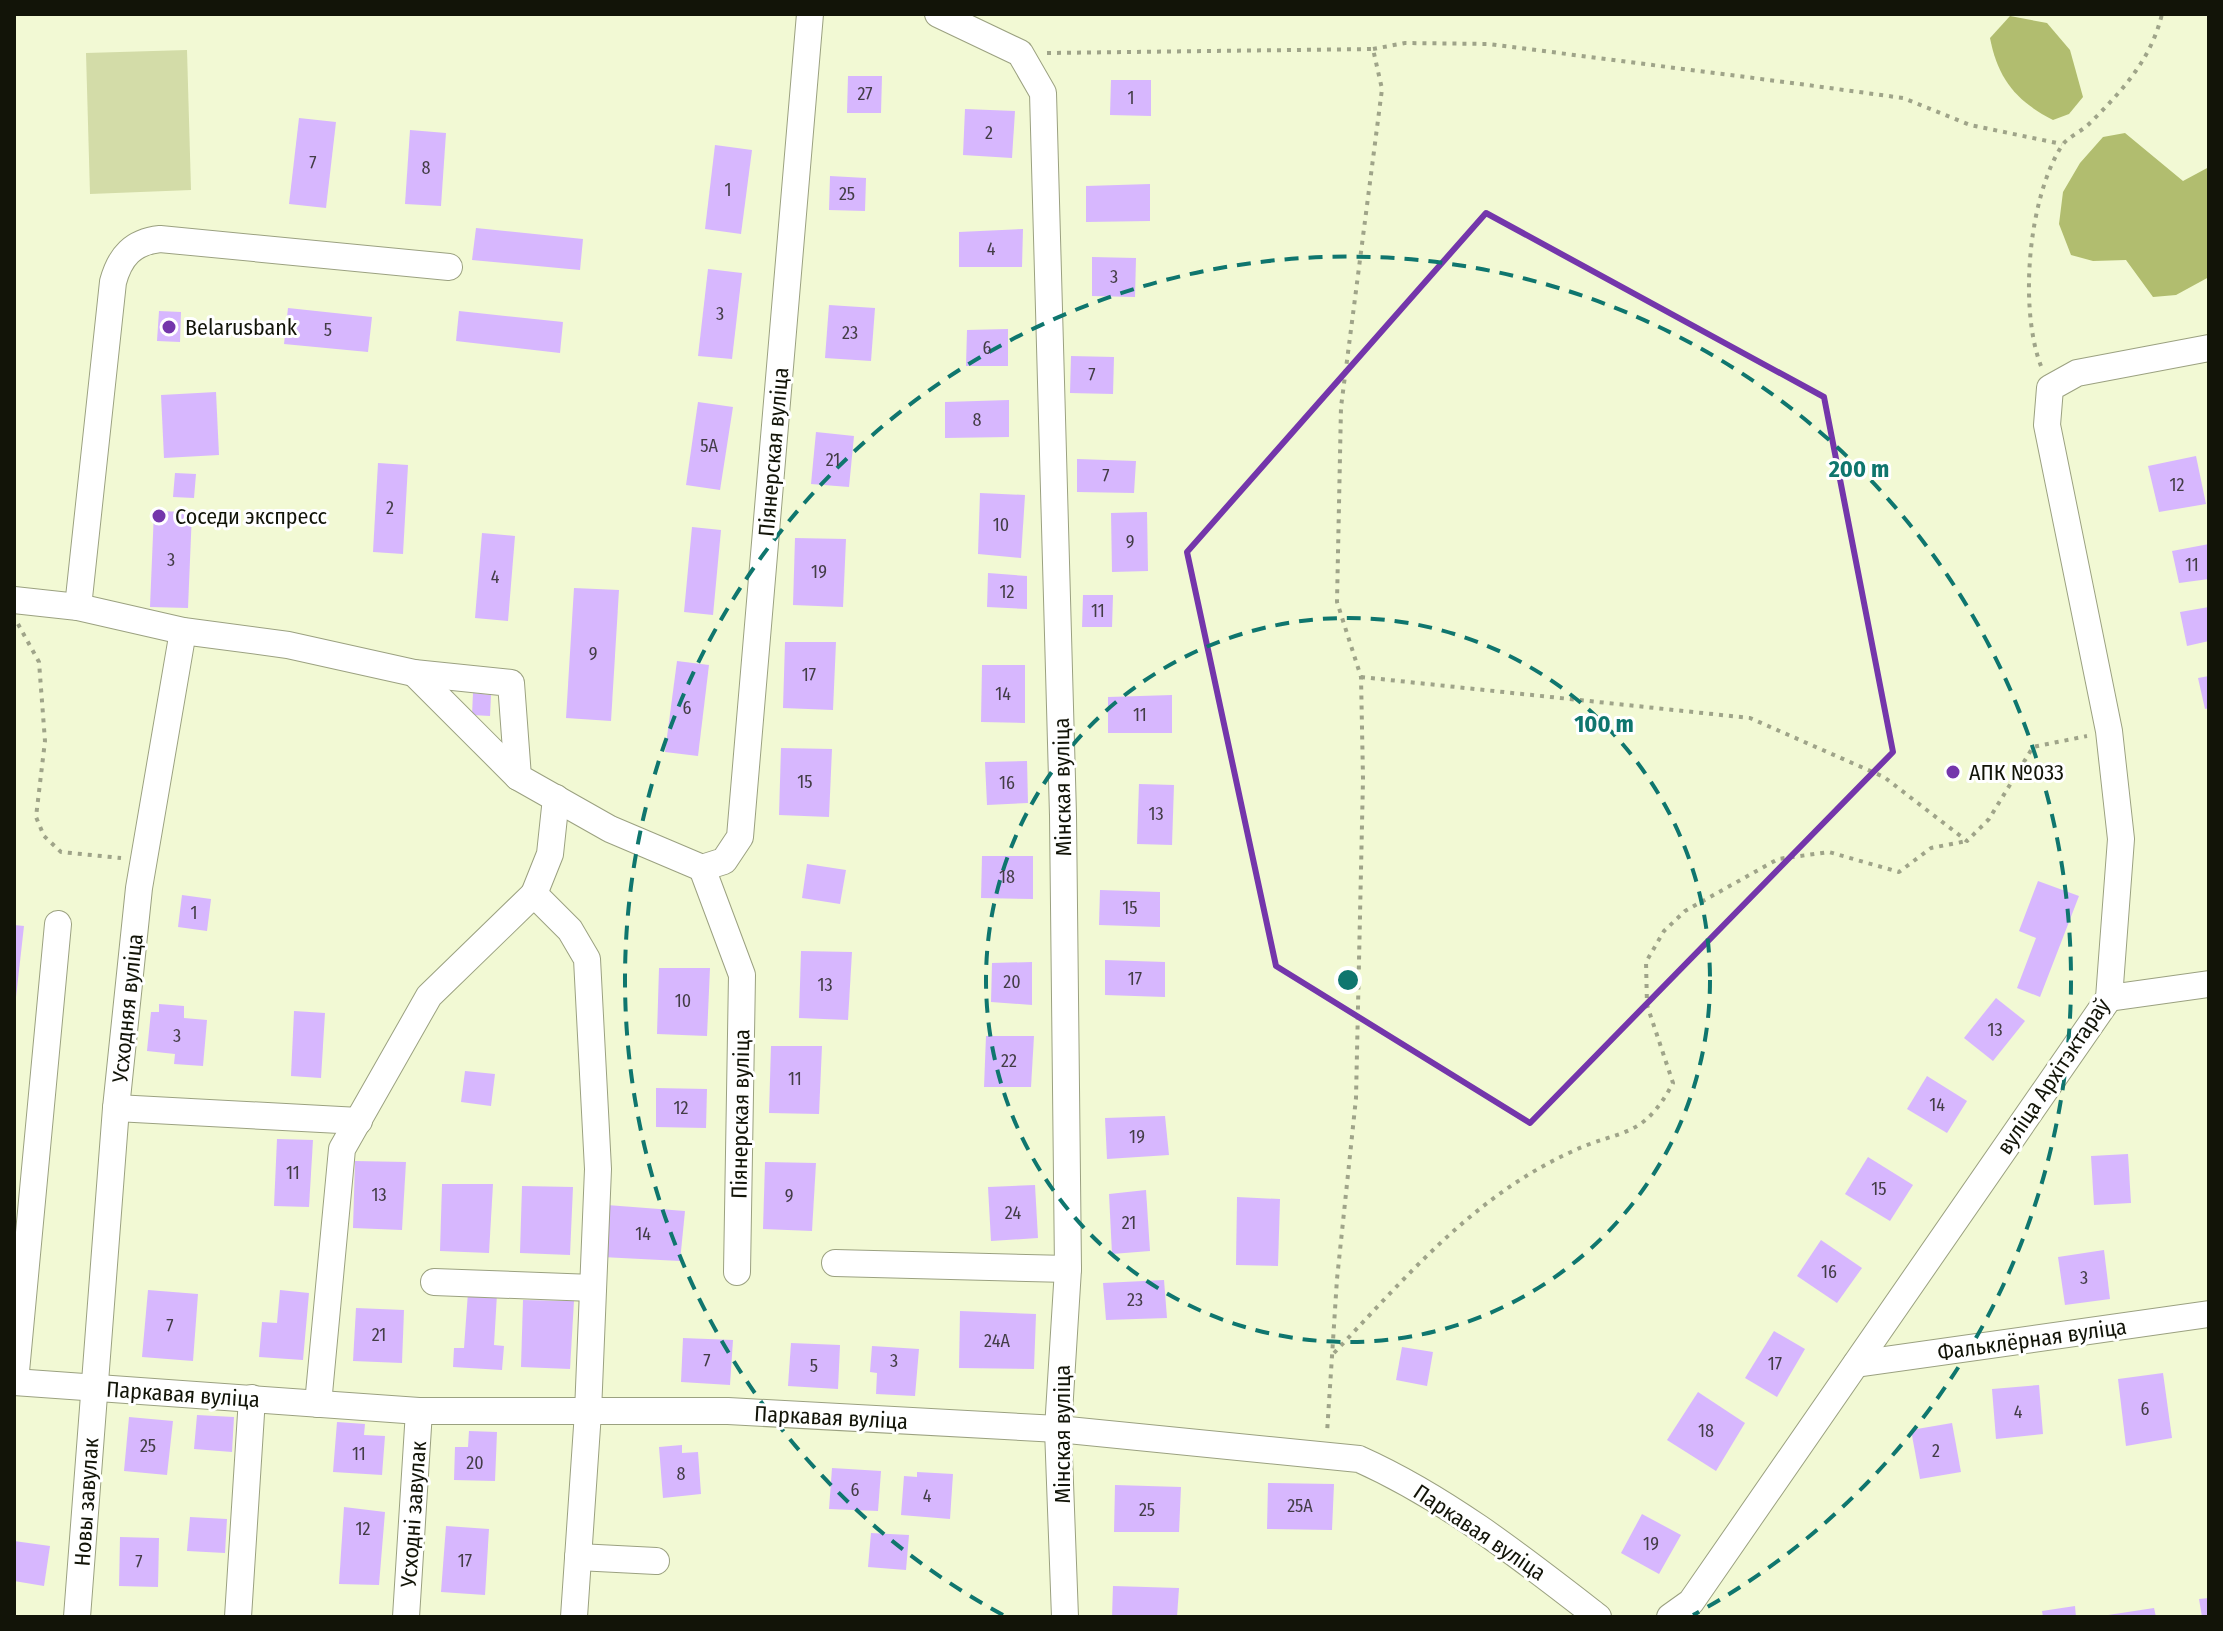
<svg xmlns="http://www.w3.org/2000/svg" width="2223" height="1631" font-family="'Fira Sans Condensed',sans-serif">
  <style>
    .green { fill: #d3dca8 }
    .forest { fill: #b1bd6f }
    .building { fill: #d7b7fe }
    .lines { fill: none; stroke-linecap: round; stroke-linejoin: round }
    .minor-casing { stroke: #9ba180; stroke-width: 28 }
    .path { stroke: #9fa489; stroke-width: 4; stroke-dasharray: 4 6; stroke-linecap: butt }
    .minor { stroke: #fff; stroke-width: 26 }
    .marked { fill: none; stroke: #7436ab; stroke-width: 6; stroke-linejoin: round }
    .ring { fill: none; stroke: #0f766e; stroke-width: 4; stroke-dasharray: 14 10 }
    .poi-dot { fill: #7436ab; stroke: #fff; stroke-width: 3 }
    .labels { text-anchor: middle; stroke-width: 6; stroke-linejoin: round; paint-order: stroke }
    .number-label { font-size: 18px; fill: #433d46 }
    .poi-label { font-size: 22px; fill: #121408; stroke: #fff; text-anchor: start }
    .street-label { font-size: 22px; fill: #121408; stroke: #fff }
    .centre { fill: #0f766e; stroke: #fff; stroke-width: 4 }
    .ring-label { font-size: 24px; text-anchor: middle; font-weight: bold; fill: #0f766e; stroke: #fff; stroke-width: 6; stroke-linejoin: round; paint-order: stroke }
  </style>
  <rect width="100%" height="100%" fill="#f2f9d4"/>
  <polygon class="green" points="187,50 191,190 90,194 86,53"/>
  <g class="forest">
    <path d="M2010 16 2047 23 2070 50 2083 97 2069 114 2053 120C2016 101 1998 79 1990 38Z"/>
    <polygon points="2125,133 2183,181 2209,167 2209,277 2176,295 2153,297 2126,260 2093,261 2071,255 2059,224 2063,192 2080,163 2103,137"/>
  </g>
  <g class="building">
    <polygon points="848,76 882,76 881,113 847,113"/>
    <polygon points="1111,80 1151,80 1151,116 1110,115"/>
    <polygon points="965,109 1015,111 1012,158 963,155"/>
    <polygon points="299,118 336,122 326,208 289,204"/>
    <polygon points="410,130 446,133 441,206 405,204"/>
    <polygon points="715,145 752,150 741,234 705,229"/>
    <polygon points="830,176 866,178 865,211 829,210"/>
    <polygon points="1150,184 1150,221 1086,222 1086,186"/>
    <polygon points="476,228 583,239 580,270 472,260"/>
    <polygon points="1023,229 1022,267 959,267 959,232"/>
    <polygon points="1092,257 1136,258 1135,297 1092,296"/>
    <polygon points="708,269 742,273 732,359 698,356"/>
    <polygon points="829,305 875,308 871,361 825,358"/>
    <polygon points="288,308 372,317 368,352 284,344"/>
    <polygon points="159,311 181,312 180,342 157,341"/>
    <polygon points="459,311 563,322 560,353 456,341"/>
    <polygon points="1008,329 1008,366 966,366 967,330"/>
    <polygon points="1071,356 1114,357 1113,394 1070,393"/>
    <polygon points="216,392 219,455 164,458 161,395"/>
    <polygon points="1009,400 1009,437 945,438 945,402"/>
    <polygon points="698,402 733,407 720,490 686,485"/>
    <polygon points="816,432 854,436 849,487 811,484"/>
    <polygon points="2196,456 2206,504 2159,512 2148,466"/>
    <polygon points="1077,459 1136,461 1134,493 1077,492"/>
    <polygon points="378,463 408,465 403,554 373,552"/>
    <polygon points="175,473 196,474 194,498 173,497"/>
    <polygon points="980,493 1025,495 1021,558 978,554"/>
    <polygon points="154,511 192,512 188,608 150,607"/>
    <polygon points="1147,512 1148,571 1112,572 1111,513"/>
    <polygon points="692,527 721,530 713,615 684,612"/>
    <polygon points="482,533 515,536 508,621 475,618"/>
    <polygon points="795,538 846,539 843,607 793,605"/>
    <polygon points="2209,544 2209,579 2179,583 2172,551"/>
    <polygon points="988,573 1027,576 1027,609 987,607"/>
    <polygon points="574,588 619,590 611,721 566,718"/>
    <polygon points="1083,595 1113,595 1112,627 1082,627"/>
    <polygon points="2209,607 2209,641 2187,646 2180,612"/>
    <polygon points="785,642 836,642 833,710 783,708"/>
    <polygon points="677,661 709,665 698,756 665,752"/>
    <polygon points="982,665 1025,665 1025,723 981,722"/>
    <polygon points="2209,676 2209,708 2205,709 2198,678"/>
    <polygon points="473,693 491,695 490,716 472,715"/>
    <polygon points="1172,695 1172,733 1108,733 1108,697"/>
    <polygon points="781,748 832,749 829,817 779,815"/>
    <polygon points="1027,761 1028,803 987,805 985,762"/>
    <polygon points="1139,784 1174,785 1172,845 1137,844"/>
    <polygon points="982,856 1033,856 1033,899 981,898"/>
    <polygon points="807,864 846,870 840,904 802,898"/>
    <polygon points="2038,881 2079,896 2040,997 2017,988 2036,938 2019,931"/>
    <polygon points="1100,890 1160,892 1160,927 1099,925"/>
    <polygon points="182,895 211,899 207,931 178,927"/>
    <polygon points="14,925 24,926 16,997 14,997"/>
    <polygon points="801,951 852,952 848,1020 799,1018"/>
    <polygon points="1105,960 1165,962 1165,997 1105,995"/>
    <polygon points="1032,962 1032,1005 991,1002 992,963"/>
    <polygon points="659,968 710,968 707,1036 657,1034"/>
    <polygon points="1996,998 2025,1021 1993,1061 1964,1038"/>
    <polygon points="159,1004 184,1006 184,1018 207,1020 203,1066 174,1064 175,1054 147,1051 151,1012 159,1012"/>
    <polygon points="294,1011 325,1013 321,1078 291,1076"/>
    <polygon points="986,1036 1034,1036 1031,1087 984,1087"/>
    <polygon points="771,1046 822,1046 819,1114 769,1113"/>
    <polygon points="465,1071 495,1074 491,1106 461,1102"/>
    <polygon points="1927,1076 1967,1101 1947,1133 1907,1109"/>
    <polygon points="656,1088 707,1089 706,1128 656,1127"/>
    <polygon points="1165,1116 1169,1155 1107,1159 1105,1118"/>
    <polygon points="277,1139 313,1140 309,1207 274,1206"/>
    <polygon points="2128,1154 2131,1203 2094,1205 2091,1156"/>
    <polygon points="1868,1157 1913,1185 1890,1221 1845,1194"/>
    <polygon points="355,1161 406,1162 402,1230 353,1228"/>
    <polygon points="765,1162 816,1163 812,1231 763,1229"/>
    <polygon points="442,1184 493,1184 489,1253 440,1251"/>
    <polygon points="1035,1185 1038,1238 991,1241 988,1187"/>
    <polygon points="522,1186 573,1187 570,1255 520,1253"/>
    <polygon points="1146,1190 1150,1251 1112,1254 1109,1194"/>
    <polygon points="1237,1197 1280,1199 1278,1266 1236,1265"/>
    <polygon points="607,1205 685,1211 680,1261 602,1257"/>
    <polygon points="1821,1240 1862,1268 1837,1303 1797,1276"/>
    <polygon points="2104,1250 2110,1299 2065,1305 2058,1257"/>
    <polygon points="1164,1280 1167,1318 1106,1320 1103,1283"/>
    <polygon points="148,1290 198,1294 193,1361 142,1357"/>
    <polygon points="280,1290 309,1293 303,1360 259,1357 262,1322 277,1323"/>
    <polygon points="468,1292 497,1294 494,1345 504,1346 502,1370 453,1367 454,1348 464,1348"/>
    <polygon points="523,1300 574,1301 570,1369 521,1367"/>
    <polygon points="356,1308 404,1310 402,1363 353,1361"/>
    <polygon points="960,1311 1036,1314 1034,1369 959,1368"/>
    <polygon points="1774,1331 1805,1349 1777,1397 1745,1378"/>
    <polygon points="683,1338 733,1340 730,1385 681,1382"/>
    <polygon points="791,1343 840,1345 838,1389 788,1386"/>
    <polygon points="872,1346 919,1349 915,1396 876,1394 877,1373 870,1372"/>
    <polygon points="1402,1347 1433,1352 1427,1386 1396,1380"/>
    <polygon points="2163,1373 2172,1438 2126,1446 2118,1379"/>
    <polygon points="2039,1385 2043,1434 1996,1439 1992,1389"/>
    <polygon points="1698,1392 1745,1423 1716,1471 1667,1440"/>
    <polygon points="197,1415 234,1417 232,1452 194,1449"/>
    <polygon points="129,1417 173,1421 167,1475 124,1471"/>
    <polygon points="337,1422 365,1424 364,1435 385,1436 382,1475 333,1472"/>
    <polygon points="1952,1423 1961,1472 1920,1479 1911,1430"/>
    <polygon points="469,1431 497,1432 495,1481 454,1480 455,1447 468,1447"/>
    <polygon points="682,1445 682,1453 698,1452 701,1494 663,1498 659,1447"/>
    <polygon points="832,1468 881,1471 878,1511 829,1509"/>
    <polygon points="917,1472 953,1474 950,1519 901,1515 904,1476 917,1477"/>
    <polygon points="1268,1483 1334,1484 1332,1530 1267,1529"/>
    <polygon points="1115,1485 1181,1487 1179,1532 1114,1532"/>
    <polygon points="344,1507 385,1512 379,1585 339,1584"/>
    <polygon points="1642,1514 1681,1535 1659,1574 1621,1553"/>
    <polygon points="190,1517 227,1519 225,1553 187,1551"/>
    <polygon points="446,1526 489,1529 485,1595 441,1592"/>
    <polygon points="871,1533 909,1535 906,1570 868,1567"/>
    <polygon points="120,1537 159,1538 158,1587 119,1586"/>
    <polygon points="14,1541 50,1546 44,1586 14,1581"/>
    <polygon points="1113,1586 1179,1588 1177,1617 1112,1617"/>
    <polygon points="2209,1598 2209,1617 2202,1617 2199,1599"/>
    <polygon points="2075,1606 2076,1617 2043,1617 2042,1611"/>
    <polygon points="2154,1608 2156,1617 2108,1617 2108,1615"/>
  </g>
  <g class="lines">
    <defs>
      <g id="minor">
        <polyline points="938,14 1020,53 1043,93 1063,815 1068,1269 1058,1429 1065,1617"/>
        <polyline points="14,600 78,607 183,631 288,645 414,673 511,683 518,777 610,829 702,868"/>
        <path d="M78 607 113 282C120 256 133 242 160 239L449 267"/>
        <polyline points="414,673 518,777"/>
        <polyline points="534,894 550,854 556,798"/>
        <polyline points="2109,998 2209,984"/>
        <polyline points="116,1108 359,1121"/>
        <polyline points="835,1263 1068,1269"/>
        <polyline points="737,1272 742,975 702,868 724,861 740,837 810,14"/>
        <polyline points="434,1282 593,1288"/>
        <polyline points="1856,1364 2209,1314"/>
        <path d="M14 1382 419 1411H728L1058 1429 1359 1459C1446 1498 1522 1558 1598 1617"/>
        <polyline points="15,1382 58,924"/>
        <polyline points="318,1404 342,1149 429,996 534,894 570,930 587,959 598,1169 588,1412 574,1617"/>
        <polyline points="578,1557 656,1561"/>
        <polyline points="77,1617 116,1108 139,888 183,631"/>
        <polyline points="238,1617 252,1398"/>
        <polyline points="406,1617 419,1411"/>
        <polyline points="1670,1617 1691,1602 2109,998 2121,839 2109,731 2047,425 2050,388 2077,373 2209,348"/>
      </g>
    </defs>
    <use href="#minor" class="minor-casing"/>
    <g class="path">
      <polyline points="1373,49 1405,43 1489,44 1800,84 1903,98 1970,125 2062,144"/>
      <polyline points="1047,53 1373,49 1382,89 1341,407 1337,602 1361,677 1363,779 1356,1098 1337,1279 1327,1433"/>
      <path d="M2041 366C2019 309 2028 200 2061 147 2067 137 2081 132 2089 124 2122 91 2151 60 2162 14"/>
      <polyline points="18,624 39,662 45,741 36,817 44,836 61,852 121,858"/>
      <polyline points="1361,677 1750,718 1884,777 1967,841 1989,819 2033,747 2087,736"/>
      <path d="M1334 1353C1406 1277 1474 1196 1571 1152 1621 1128 1642 1141 1673 1083L1647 1005 1646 962 1664 931 1685 911 1778 859 1829 852 1899 872 1931 848 1967 841"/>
    </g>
    <use href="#minor" class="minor"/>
  </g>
  <path class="marked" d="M1486 213 1824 397 1893 752 1530 1123 1276 966 1187 552Z"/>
  <g class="ring">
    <circle cx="1348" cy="980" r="362"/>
    <path d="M1003 1615A723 723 0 1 1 1693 1615"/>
  </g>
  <g class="poi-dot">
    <circle cx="169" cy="327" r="8"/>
    <circle cx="159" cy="516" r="8"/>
    <circle cx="1953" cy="772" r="8"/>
  </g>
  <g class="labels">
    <g class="number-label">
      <text x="865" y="100">27</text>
      <text x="1131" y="104">1</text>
      <text x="989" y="139">2</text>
      <text x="313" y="169">7</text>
      <text x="426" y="174">8</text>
      <text x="728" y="196">1</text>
      <text x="847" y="200">25</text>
      <text x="991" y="255">4</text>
      <text x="1114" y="283">3</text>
      <text x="720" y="320">3</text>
      <text x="328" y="336">5</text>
      <text x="850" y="339">23</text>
      <text x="987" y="354">6</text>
      <text x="1092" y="381">7</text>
      <text x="977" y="426">8</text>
      <text x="709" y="452">5А</text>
      <text x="833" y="466">21</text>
      <text x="1106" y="482">7</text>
      <text x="2177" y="491">12</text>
      <text x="390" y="514">2</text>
      <text x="1001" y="531">10</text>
      <text x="1130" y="548">9</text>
      <text x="171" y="566">3</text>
      <text x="2192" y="571">11</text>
      <text x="819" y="578">19</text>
      <text x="495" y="583">4</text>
      <text x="1007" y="598">12</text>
      <text x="1098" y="617">11</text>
      <text x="593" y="660">9</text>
      <text x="809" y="681">17</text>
      <text x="1003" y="700">14</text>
      <text x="687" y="714">6</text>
      <text x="1140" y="721">11</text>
      <text x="805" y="788">15</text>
      <text x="1007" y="789">16</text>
      <text x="1156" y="820">13</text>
      <text x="1007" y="883">18</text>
      <text x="1130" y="914">15</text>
      <text x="194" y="919">1</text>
      <text x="1135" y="985">17</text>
      <text x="1012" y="988">20</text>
      <text x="825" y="991">13</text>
      <text x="683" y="1007">10</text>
      <text x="1995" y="1036">13</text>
      <text x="177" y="1042">3</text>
      <text x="1009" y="1067">22</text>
      <text x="795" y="1085">11</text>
      <text x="1937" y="1111">14</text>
      <text x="681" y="1114">12</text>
      <text x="1137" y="1143">19</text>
      <text x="293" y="1179">11</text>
      <text x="1879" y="1195">15</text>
      <text x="379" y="1201">13</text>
      <text x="789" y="1202">9</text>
      <text x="1013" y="1219">24</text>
      <text x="1129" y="1229">21</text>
      <text x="643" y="1240">14</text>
      <text x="1829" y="1278">16</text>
      <text x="2084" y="1284">3</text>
      <text x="1135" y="1306">23</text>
      <text x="170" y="1332">7</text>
      <text x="379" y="1341">21</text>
      <text x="997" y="1347">24А</text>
      <text x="707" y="1367">7</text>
      <text x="894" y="1367">3</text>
      <text x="1775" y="1370">17</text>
      <text x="814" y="1372">5</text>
      <text x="2145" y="1415">6</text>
      <text x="2018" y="1418">4</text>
      <text x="1706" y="1437">18</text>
      <text x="148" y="1452">25</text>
      <text x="1936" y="1457">2</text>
      <text x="359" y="1460">11</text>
      <text x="475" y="1469">20</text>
      <text x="681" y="1480">8</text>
      <text x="855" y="1496">6</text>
      <text x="927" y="1502">4</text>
      <text x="1300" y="1512">25А</text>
      <text x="1147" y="1516">25</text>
      <text x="363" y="1535">12</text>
      <text x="1651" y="1550">19</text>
      <text x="465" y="1567">17</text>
      <text x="139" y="1568">7</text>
    </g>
    <g class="poi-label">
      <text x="185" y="335">Belarusbank</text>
      <text x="175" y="524">Соседи экспресс</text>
      <text x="1969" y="780">АПК №033</text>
    </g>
    <g class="street-label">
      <text transform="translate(773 452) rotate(-85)" y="8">Піянерская вуліца</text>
      <text transform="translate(1062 787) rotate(-91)" y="8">Мінская вуліца</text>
      <text transform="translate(127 1008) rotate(-84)" y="8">Усходняя вуліца</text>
      <text transform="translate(2053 1076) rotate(-56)" y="8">вуліца Архітэктараў</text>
      <text transform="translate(740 1114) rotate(-89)" y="8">Піянерская вуліца</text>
      <text transform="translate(2032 1339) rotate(-8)" y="8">Фальклёрная вуліца</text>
      <text transform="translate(183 1394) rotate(4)" y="8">Паркавая вуліца</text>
      <text transform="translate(831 1417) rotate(3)" y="8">Паркавая вуліца</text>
      <text transform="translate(1062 1434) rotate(-90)" y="8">Мінская вуліца</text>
      <text transform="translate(86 1502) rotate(-86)" y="8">Новы завулак</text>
      <text transform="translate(413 1514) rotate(-86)" y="8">Усходні завулак</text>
      <text transform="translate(1480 1532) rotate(34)" y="8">Паркавая вуліца</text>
    </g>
  </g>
  <circle cx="1348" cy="980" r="12" class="centre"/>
  <g class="ring-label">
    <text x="1859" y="477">200 m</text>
    <text x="1604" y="732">100 m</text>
  </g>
  <rect width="2223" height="1631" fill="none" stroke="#121408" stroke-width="32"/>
</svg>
